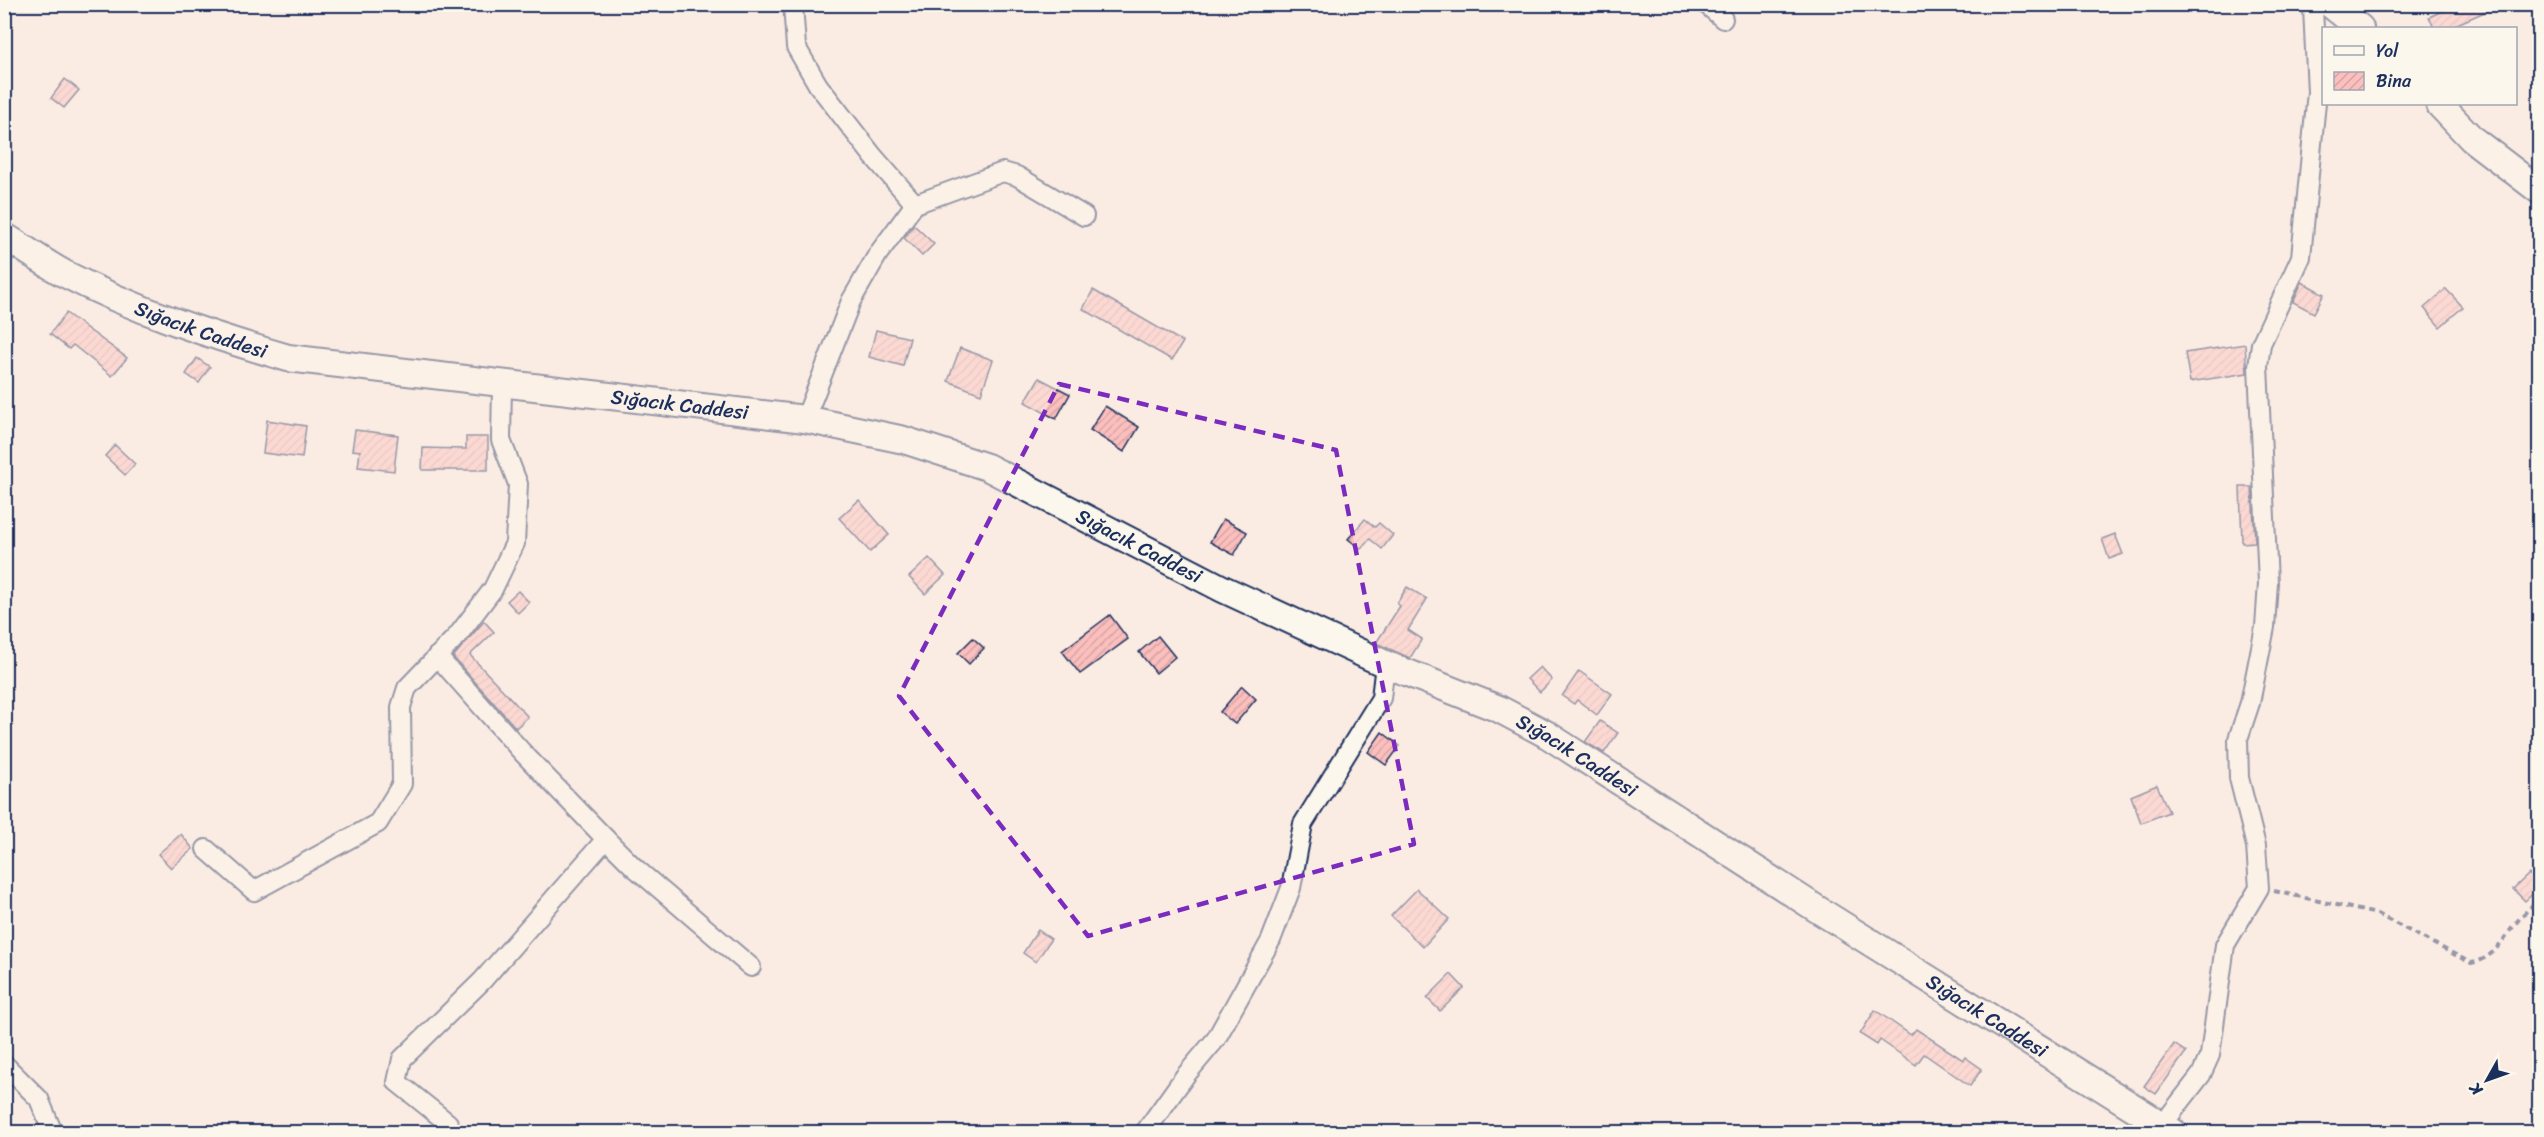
<svg xmlns="http://www.w3.org/2000/svg" width="2544" height="1137" font-family="Sriracha,sans-serif">
  <style>
    .building { fill: url(#building-hatch); stroke: #1b2f5e; stroke-width: 1.5 }
    .lines { fill: none; stroke-linecap: round; stroke-linejoin: round }
    .street-casing { stroke: #1b2f5e; stroke-width: 22 }
    .secondary-casing { stroke: #1b2f5e; stroke-width: 30 }
    .path { stroke: #1b2f5e; stroke-width: 4; stroke-dasharray: 6 4.5; stroke-linecap: butt }
    .street { stroke: #fbf7ec; stroke-width: 18 }
    .secondary { stroke: #fbf7ec; stroke-width: 26 }
    .marked { fill: none; stroke: #7b2cbf; stroke-width: 4.5; stroke-dasharray: 12 8; stroke-linejoin: round }
    .labels { text-anchor: middle; stroke-width: 5; stroke-linejoin: round; paint-order: stroke }
    .street-label { font-size: 20px; fill: #1b2f5e; stroke: #fbf7ec }
  </style>
  <defs>
    <pattern id="building-hatch" width="6" height="6" patternUnits="userSpaceOnUse" patternTransform="scale(1.5)"><rect width="6" height="6" fill="#fbbfbd"/><path d="M-1 1l2-2M0 6l6-6M5 7l2-2" fill="none" stroke="#d7a4a5"/></pattern>
  </defs>
  <rect width="100%" height="100%" fill="#fbece3"/>
  <filter id="ink" filterUnits="userSpaceOnUse"><feTurbulence type="fractalNoise" baseFrequency=".0167" numOctaves="2"/><feDisplacementMap in="SourceGraphic" scale="12" xChannelSelector="R" yChannelSelector="G"/><feConvolveMatrix kernelMatrix="1 2 1 2 8 2 1 2 1" color-interpolation-filters="sRGB"/></filter>
  <g filter="url(#ink)">
    <g class="building">
      <polygon points="2458,4 2503,4 2448,28 2434,28 2429,17"/>
      <polygon points="65,79 79,90 64,108 51,98"/>
      <polygon points="914,225 934,244 922,256 904,238"/>
      <polygon points="2302,282 2324,294 2314,313 2293,302"/>
      <polygon points="2446,289 2463,307 2440,327 2424,308"/>
      <polygon points="1093,290 1183,342 1172,360 1083,309"/>
      <polygon points="66,313 127,358 112,376 73,345 69,349 50,334"/>
      <polygon points="876,330 910,338 903,366 869,357"/>
      <polygon points="2245,344 2247,373 2190,382 2185,353"/>
      <polygon points="960,348 993,360 981,394 948,381"/>
      <polygon points="197,358 210,367 199,383 186,374"/>
      <polygon points="1039,378 1070,394 1056,419 1025,402"/>
      <polygon points="1105,406 1139,427 1124,452 1090,430"/>
      <polygon points="267,420 306,426 302,458 263,453"/>
      <polygon points="355,430 398,435 394,471 358,467 360,451 352,450"/>
      <polygon points="466,437 488,437 488,470 422,470 423,448 466,449"/>
      <polygon points="115,445 135,464 125,475 105,456"/>
      <polygon points="2240,487 2252,487 2255,542 2242,543"/>
      <polygon points="859,500 889,535 870,552 839,518"/>
      <polygon points="1223,519 1247,532 1234,555 1210,542"/>
      <polygon points="1365,519 1375,527 1379,523 1393,535 1382,549 1370,539 1361,549 1348,539"/>
      <polygon points="2115,534 2123,554 2109,559 2102,539"/>
      <polygon points="929,558 945,575 925,594 909,577"/>
      <polygon points="1407,587 1427,599 1408,630 1422,639 1410,658 1376,643 1400,606 1397,603"/>
      <polygon points="518,591 529,602 518,613 507,601"/>
      <polygon points="1110,615 1128,639 1080,674 1062,651"/>
      <polygon points="484,621 494,632 470,655 528,717 516,728 453,657"/>
      <polygon points="1158,636 1175,657 1156,673 1139,652"/>
      <polygon points="973,638 984,648 969,664 958,653"/>
      <polygon points="1540,667 1552,680 1540,692 1527,679"/>
      <polygon points="1579,671 1612,694 1597,715 1577,700 1574,704 1562,696"/>
      <polygon points="1242,686 1256,699 1235,724 1220,712"/>
      <polygon points="1600,721 1618,733 1604,753 1585,742"/>
      <polygon points="1382,732 1400,746 1386,765 1368,752"/>
      <polygon points="2157,785 2169,812 2141,823 2131,796"/>
      <polygon points="181,834 193,849 171,868 158,854"/>
      <polygon points="2529,874 2540,887 2525,901 2513,889"/>
      <polygon points="1417,889 1449,919 1423,947 1391,916"/>
      <polygon points="1038,930 1051,939 1036,962 1023,953"/>
      <polygon points="1451,974 1464,988 1440,1011 1427,998"/>
      <polygon points="1875,1010 1911,1035 1916,1029 1963,1060 1965,1057 1982,1069 1970,1086 1924,1054 1916,1065 1880,1040 1877,1045 1860,1034"/>
      <polygon points="2174,1044 2186,1052 2156,1094 2144,1086"/>
    </g>
    <g class="lines">
      <defs>
        <g id="street">
          <polyline points="793,4 796,47 818,85 873,156 915,204"/>
          <polyline points="1706,4 1723,19"/>
          <polyline points="805,419 851,301 878,254 915,204 1003,172 1017,176 1084,216"/>
          <polyline points="437,656 522,752 606,839 482,981 402,1059 397,1082 448,1123 442,1132"/>
          <polyline points="606,839 634,867 751,967"/>
          <polyline points="206,849 254,891 378,823 402,784 401,707 407,688 458,635 493,589 515,543 518,484 501,440 502,385"/>
          <polyline points="4,1064 39,1099 51,1128 48,1132"/>
          <polyline points="2153,1125 2154,1120 2167,1119 2201,1075 2210,1055 2225,945 2259,888 2256,846 2239,778 2238,739 2250,703 2265,627 2268,583 2258,366 2261,344 2301,257 2317,92 2313,8 2316,4"/>
          <polyline points="1145,1132 1185,1076 1216,1039 1271,940 1291,888 1303,824 1381,698 1385,664"/>
        </g>
        <g id="secondary">
          <polyline points="2330,4 2360,28"/>
          <polyline points="2439,104 2472,139 2540,191"/>
          <path id="s1" d="M4 236C24 248 43 262 63 273 134 310 212 336 288 358L805 419 904 440 987 467 1223 589 1385 664 1499 709 1546 734 1817 909 2173 1132"/>
        </g>
      </defs>
      <use href="#street" class="street-casing"/>
      <use href="#secondary" class="secondary-casing"/>
      <path class="path" d="M2274 891 2377 914 2471 963C2493 960 2503 939 2516 923 2523 914 2532 906 2540 898"/>
      <use href="#street" class="street"/>
      <use href="#secondary" class="secondary"/>
    </g>
  </g>
  <path d="M0 0H2544V1137H0ZM1059 384 1336 450 1414 844 1088 936 899 696Z" fill="#fbece3" fill-opacity=".55" fill-rule="evenodd"/>
  <path class="marked" d="M1059 384 1336 450 1414 844 1088 936 899 696Z"/>
  <g class="labels">
    <g class="street-label">
      <text dy="7" stroke="none"><textPath href="#s1" startOffset="219">Sığacık Caddesi</textPath></text>
      <text dy="7" stroke="none"><textPath href="#s1" startOffset="705">Sığacık Caddesi</textPath></text>
      <text dy="7" stroke="none"><textPath href="#s1" startOffset="1191">Sığacık Caddesi</textPath></text>
      <text dy="7" stroke="none"><textPath href="#s1" startOffset="1677">Sığacık Caddesi</textPath></text>
      <text dy="7" stroke="none"><textPath href="#s1" startOffset="2163">Sığacık Caddesi</textPath></text>
    </g>
  </g>
  <rect width="2544" height="1137" fill="none" stroke="#fbf7ec" stroke-width="24"/>
  <rect x="12" y="12" width="2520" height="1113" fill="none" stroke="#1b2f5e" stroke-width="2" filter="url(#ink)"/>
  <rect x="2322" y="27" width="195" height="78" fill="#fbf7ec" stroke="#a1a7b3" stroke-width="1.5"/>
  <rect x="2334" y="46" width="30" height="9" fill="#fbf7ec" stroke="#a1a7b3" stroke-width="1.5"/>
  <text x="2376" y="57" font-size="18" fill="#1b2f5e">Yol</text>
  <rect x="2334" y="72" width="30" height="18" fill="url(#building-hatch)" stroke="#a1a7b3" stroke-width="1.5"/>
  <text x="2376" y="87" font-size="18" fill="#1b2f5e">Bina</text>
  <g transform="translate(2487 1080) rotate(230)" stroke="#fbf7ec" stroke-width="4.5" paint-order="stroke">
  <path d="M0-4.5L10 22L0 15L-10 22Z" fill="#1b2f5e"/>
  <text y="-9" font-size="16" font-weight="bold" text-anchor="middle" fill="#1b2f5e">K</text>
  </g>
</svg>
